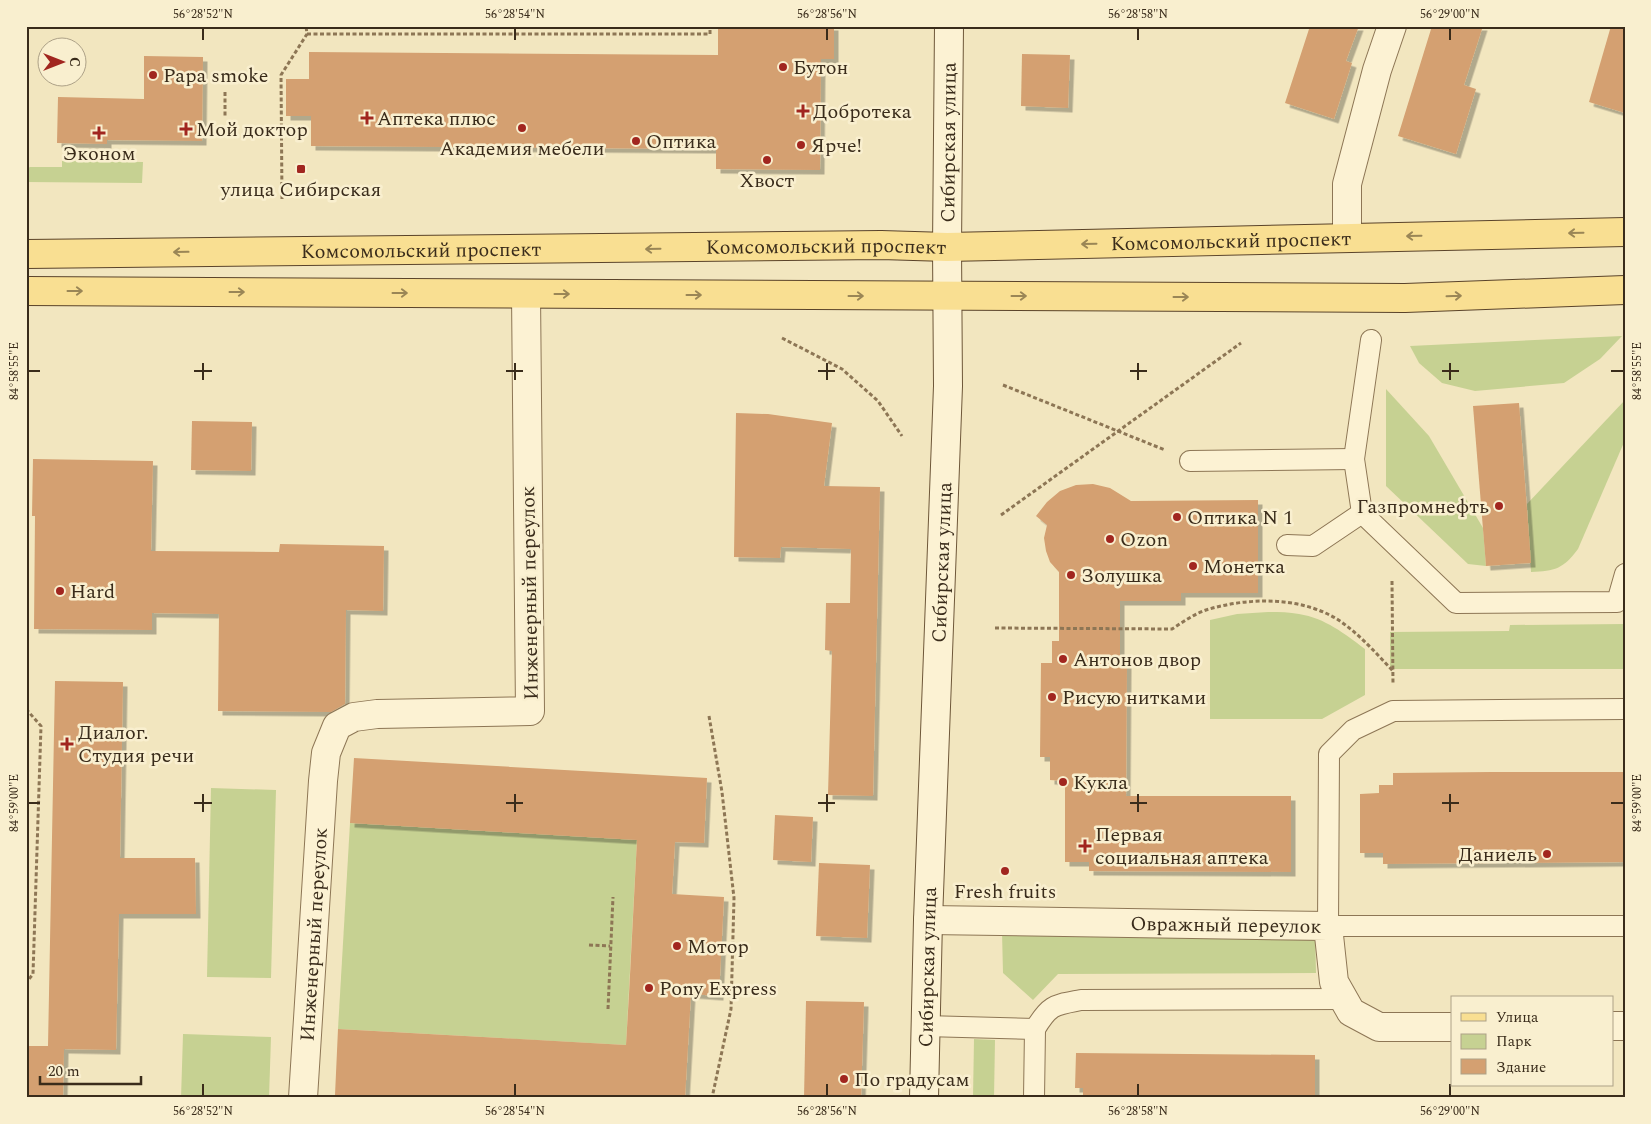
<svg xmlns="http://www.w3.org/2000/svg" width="1651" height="1124" font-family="Spectral,serif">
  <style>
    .green { fill: #c6d192 }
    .building { fill: #d4a071; filter: url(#shadow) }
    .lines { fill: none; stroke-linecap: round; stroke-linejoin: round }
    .service-casing { stroke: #8d7655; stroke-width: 22 }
    .minor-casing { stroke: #8d7655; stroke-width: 30 }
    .secondary-casing { stroke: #6e5739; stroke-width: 30 }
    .primary-casing { stroke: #5a432a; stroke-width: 30 }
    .path { stroke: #8d7655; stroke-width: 3; stroke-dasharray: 4 2.5; stroke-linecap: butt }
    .service { stroke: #fcf2d3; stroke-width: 20 }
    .minor { stroke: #fcf2d3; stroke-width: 28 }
    .secondary { stroke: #fcf2d3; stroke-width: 28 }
    .primary { stroke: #f9df92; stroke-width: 28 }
    .oneway { stroke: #9a8656 }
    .ticks { fill: none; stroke: #3a2c1b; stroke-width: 2 }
    .poi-dot { fill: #a1261f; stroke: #f9efcf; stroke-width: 2 }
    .labels { text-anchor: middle; stroke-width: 5; stroke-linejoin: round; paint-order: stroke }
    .poi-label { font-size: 20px; fill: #3a2c1b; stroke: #f9efcf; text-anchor: start }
    .street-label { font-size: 20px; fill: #3a2c1b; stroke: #f9efcf }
    .neatline { fill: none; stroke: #3a2c1b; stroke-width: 2 }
    .ticks-label { font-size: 12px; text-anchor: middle; fill: #3a2c1b }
  </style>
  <defs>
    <filter id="shadow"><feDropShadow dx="4.5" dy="4.5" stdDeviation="0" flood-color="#0004"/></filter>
  </defs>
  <rect width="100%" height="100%" fill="#f2e6bf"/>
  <g class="green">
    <polygon points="62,161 143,162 142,183 26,182 26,169 30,167 62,167"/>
    <polygon points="1622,336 1600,359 1564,383 1475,391 1442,383 1419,363 1410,346"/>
    <polygon points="1386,389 1429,436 1483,528 1486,566 1468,564 1386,486"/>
    <path d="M1625 400V440L1578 549C1563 569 1555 571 1531 572L1527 504Z"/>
    <path d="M1268 612C1278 612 1289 612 1299 614 1325 618 1345 634 1365 649V695L1322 719H1210V620L1237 614Z"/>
    <polygon points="1625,624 1625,669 1390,669 1390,632 1509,631 1510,625"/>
    <polygon points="211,788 276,790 271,978 207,977"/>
    <polygon points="350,823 637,840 626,1045 338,1029"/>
    <polygon points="1315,930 1316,973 1058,974 1033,1000 1003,973 1002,932"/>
    <polygon points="183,1034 271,1037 269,1098 181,1098"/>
    <polygon points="974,1039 995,1040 994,1098 973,1098"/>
  </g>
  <g class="building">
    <polygon points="718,26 834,26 834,59 821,59 820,170 716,169 716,149 311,146 311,116 286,116 286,79 309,79 309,52 718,55"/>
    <polygon points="1310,26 1359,26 1346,61 1352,63 1334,119 1285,103"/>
    <polygon points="1432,26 1483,26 1464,85 1476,89 1456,154 1398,136"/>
    <polygon points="1611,26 1625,26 1625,113 1589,102"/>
    <polygon points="1022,54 1070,55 1068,108 1021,106"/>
    <polygon points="144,56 203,57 202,141 107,140 107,144 57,143 58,97 144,99"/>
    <polygon points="1519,403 1531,563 1486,566 1473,406"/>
    <polygon points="736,413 768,414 832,423 824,486 880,487 873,796 828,795 832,651 825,650 826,603 850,603 851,549 781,547 780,558 734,557"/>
    <polygon points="192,421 252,422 251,471 191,470"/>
    <polygon points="33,459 153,461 151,551 279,552 280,544 384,546 383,611 346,610 345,704 331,712 218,711 219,614 152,613 152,630 34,629 35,516 32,516"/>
    <polygon points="1093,484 1110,488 1131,501 1258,500 1258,593 1181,593 1181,601 1120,601 1120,663 1127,663 1126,796 1291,796 1291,872 1089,871 1089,862 1065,862 1065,781 1050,780 1050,757 1040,757 1041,663 1052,663 1052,641 1059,641 1059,572 1050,562 1046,551 1044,538 1047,525 1036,516 1047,502 1060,491 1076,485"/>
    <polygon points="55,681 123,682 120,858 195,858 196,914 119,914 116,1050 64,1049 63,1098 26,1098 26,1046 48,1046"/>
    <polygon points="354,758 707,778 704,843 675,842 672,894 724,897 719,996 691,994 685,1098 384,1098 335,1095 338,1029 626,1045 629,994 637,840 350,823"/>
    <polygon points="1491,772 1625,772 1625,862 1383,864 1383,853 1360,853 1360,794 1379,793 1379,785 1393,785 1393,773"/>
    <polygon points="775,815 813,817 811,862 773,860"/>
    <polygon points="819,863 870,865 867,938 816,936"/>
    <polygon points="806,1001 864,1002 861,1098 804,1098"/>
    <polygon points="1076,1053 1315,1055 1315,1098 1083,1098 1083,1088 1075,1088"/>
  </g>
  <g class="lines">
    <defs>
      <g id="service">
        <polyline points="1371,340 1354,459 1362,513 1456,603 1617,602 1625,574"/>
        <polyline points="1190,461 1354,459"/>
        <polyline points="1287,545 1313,546 1362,513"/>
        <polyline points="1625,709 1393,711 1353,730 1329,754 1328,926 1625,926"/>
        <polyline points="925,1026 1035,1029 1034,1098"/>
        <path d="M1035 1029C1050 1004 1055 1005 1081 1000L1345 999"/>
      </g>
      <g id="minor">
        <polyline points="1347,238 1347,184 1377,70 1392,26"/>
        <path id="s1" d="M928 920 1328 926 1334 982 1351 1012 1379 1027H1452"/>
        <polyline points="1612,1026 1625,1026"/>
        <path id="s2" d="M303 1098 323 781 326 753 337 726 354 717 377 714 530 711 526 294"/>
      </g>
      <g id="secondary">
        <path id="s3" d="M924 1098 928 920 948 386 947 247 949 26"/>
      </g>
      <g id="primary">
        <path id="s4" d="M26 254 881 245 947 247 1625 232"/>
        <polyline points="26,291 1405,298 1625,290"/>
      </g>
    </defs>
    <use href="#service" class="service-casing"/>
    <use href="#minor" class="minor-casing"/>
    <use href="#secondary" class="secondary-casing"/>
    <use href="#primary" class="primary-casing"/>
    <g class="path">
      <polyline points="307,34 710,34 710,26"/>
      <polyline points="225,92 225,116"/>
      <polyline points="282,199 281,75 307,34 306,26"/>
      <polyline points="782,338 842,369 878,401 902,436"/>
      <polyline points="1003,385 1165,450"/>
      <polyline points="1001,515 1241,343"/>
      <polyline points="1392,581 1393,685"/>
      <path d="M995 628 1172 629C1183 622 1194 614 1206 610 1248 597 1302 596 1340 621 1360 635 1376 653 1393 671"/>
      <polyline points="26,709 41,726 33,974 26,983"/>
      <polyline points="709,716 722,792 734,898 731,1009 712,1098"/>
      <polyline points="589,945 610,946"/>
      <polyline points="608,1009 613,897"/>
    </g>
    <use href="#service" class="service"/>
    <use href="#minor" class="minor"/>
    <use href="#secondary" class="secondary"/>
    <use href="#primary" class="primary"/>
  </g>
  <defs><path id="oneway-shaft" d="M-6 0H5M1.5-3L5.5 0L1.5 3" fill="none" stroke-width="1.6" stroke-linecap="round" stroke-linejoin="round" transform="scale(1.25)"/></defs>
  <g class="oneway">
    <use href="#oneway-shaft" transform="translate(1576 233) rotate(179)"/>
    <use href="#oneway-shaft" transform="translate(1414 236) rotate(179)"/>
    <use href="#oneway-shaft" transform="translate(1089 244) rotate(179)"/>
    <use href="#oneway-shaft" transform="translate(653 249) rotate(179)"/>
    <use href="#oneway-shaft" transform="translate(181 252) rotate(179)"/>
    <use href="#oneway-shaft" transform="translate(75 291)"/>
    <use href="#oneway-shaft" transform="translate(237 292)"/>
    <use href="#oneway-shaft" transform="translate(400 293)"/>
    <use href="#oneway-shaft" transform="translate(562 294)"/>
    <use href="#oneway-shaft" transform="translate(694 295)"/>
    <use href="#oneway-shaft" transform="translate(856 296)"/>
    <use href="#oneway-shaft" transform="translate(1019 296)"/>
    <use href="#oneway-shaft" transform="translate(1454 296) rotate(-2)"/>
    <use href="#oneway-shaft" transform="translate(1181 297)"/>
  </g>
  <path class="ticks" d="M203 28V40M515 28V40M827 28V40M1138 28V40M1450 28V40M203 363V380M515 363V380M827 363V380M1138 363V380M1450 363V380M28 371H40M194 371H212M506 371H523M818 371H835M1130 371H1147M1442 371H1459M1611 371H1624M203 794V812M515 794V812M827 794V812M1138 794V812M1450 794V812M28 803H40M194 803H212M506 803H523M818 803H835M1130 803H1147M1442 803H1459M1611 803H1624M203 1084V1096M515 1084V1096M827 1084V1096M1138 1084V1096M1450 1084V1096"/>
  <g class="poi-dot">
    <circle cx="783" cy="67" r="5"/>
    <circle cx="153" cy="75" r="5"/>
    <path d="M800.5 103.5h5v5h5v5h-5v5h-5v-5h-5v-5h5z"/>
    <path d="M364.5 110.5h5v5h5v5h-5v5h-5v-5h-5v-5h5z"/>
    <circle cx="522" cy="128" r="5"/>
    <path d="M183.5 121.5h5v5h5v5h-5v5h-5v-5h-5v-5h5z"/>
    <path d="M96.5 125.5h5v5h5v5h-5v5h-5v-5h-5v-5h5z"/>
    <circle cx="636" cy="141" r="5"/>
    <circle cx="801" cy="145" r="5"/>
    <circle cx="767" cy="160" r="5"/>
    <rect x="296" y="164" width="10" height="10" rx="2.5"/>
    <circle cx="1499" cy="506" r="5"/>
    <circle cx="1177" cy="517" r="5"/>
    <circle cx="1110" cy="539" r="5"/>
    <circle cx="1193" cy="566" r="5"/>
    <circle cx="1071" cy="575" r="5"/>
    <circle cx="60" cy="591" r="5"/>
    <circle cx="1063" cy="659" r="5"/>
    <circle cx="1052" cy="697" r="5"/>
    <path d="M64.5 736.5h5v5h5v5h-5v5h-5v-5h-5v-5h5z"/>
    <circle cx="1063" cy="782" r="5"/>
    <path d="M1082.5 838.5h5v5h5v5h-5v5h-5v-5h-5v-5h5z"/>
    <circle cx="1547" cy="854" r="5"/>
    <circle cx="1005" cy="871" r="5"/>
    <circle cx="677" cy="946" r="5"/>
    <circle cx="649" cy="988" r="5"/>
    <circle cx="844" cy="1079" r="5"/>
  </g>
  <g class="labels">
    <g class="poi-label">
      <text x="793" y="74">Бутон</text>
      <text x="163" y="82">Papa smoke</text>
      <text x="813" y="118">Добротека</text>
      <text x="377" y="125">Аптека плюс</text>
      <text x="196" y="136">Мой доктор</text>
      <text x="646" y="148">Оптика</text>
      <text x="811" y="152">Ярче!</text>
      <text x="522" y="155" text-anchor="middle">Академия мебели</text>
      <text x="99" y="160" text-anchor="middle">Эконом</text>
      <text x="767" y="187" text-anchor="middle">Хвост</text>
      <text x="301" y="196" text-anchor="middle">улица Сибирская</text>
      <text x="1489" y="513" text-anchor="end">Газпромнефть</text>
      <text x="1187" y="524">Оптика N 1</text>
      <text x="1120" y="546">Ozon</text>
      <text x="1203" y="573">Монетка</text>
      <text x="1081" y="582">Золушка</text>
      <text x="70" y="598">Hard</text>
      <text x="1073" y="666">Антонов двор</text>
      <text x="1062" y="704">Рисую нитками</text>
      <text x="78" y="739">Диалог.<tspan x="78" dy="23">Студия речи</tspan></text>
      <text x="1073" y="789">Кукла</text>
      <text x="1095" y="841">Первая<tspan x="1095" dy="23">социальная аптека</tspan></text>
      <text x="1537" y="861" text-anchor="end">Даниель</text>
      <text x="1005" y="898" text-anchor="middle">Fresh fruits</text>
      <text x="687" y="953">Мотор</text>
      <text x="659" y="995">Pony Express</text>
      <text x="854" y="1086">По градусам</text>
    </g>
    <g class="street-label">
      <text dy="7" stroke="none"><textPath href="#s3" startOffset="956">Сибирская улица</textPath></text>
      <text dy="7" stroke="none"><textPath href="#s4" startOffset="1205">Комсомольский проспект</textPath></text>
      <text dy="7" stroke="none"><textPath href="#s4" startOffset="800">Комсомольский проспект</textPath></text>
      <text dy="7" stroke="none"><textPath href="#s4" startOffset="395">Комсомольский проспект</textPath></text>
      <text dy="7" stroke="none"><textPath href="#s3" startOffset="536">Сибирская улица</textPath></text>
      <text transform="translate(529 593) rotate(-91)" y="7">Инженерный переулок</text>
      <text dy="7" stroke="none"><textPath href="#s1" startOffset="298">Овражный переулок</textPath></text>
      <text dy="7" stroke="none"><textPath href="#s2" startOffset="164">Инженерный переулок</textPath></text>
      <text dy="7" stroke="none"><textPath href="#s3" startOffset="131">Сибирская улица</textPath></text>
    </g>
  </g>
  <rect width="1651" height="1124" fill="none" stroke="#f9efcf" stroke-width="55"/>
  <rect x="1451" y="996" width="162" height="90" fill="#f9efcf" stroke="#ada187"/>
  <rect x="1461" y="1013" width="25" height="8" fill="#f9df92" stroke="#ada187"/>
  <text x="1496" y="1022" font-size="15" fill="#3a2c1b">Улица</text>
  <rect x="1461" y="1034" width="25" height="15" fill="#c6d192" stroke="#ada187"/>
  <text x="1496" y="1046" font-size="15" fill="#3a2c1b">Парк</text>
  <rect x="1461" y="1059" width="25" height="15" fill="#d4a071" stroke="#ada187"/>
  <text x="1496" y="1072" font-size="15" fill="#3a2c1b">Здание</text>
  <g transform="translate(62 62) rotate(90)"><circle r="24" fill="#f9efcf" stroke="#ada187"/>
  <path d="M0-4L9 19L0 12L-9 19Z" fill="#a1261f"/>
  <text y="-8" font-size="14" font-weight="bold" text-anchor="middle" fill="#3a2c1b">С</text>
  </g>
  <path d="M40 1076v8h101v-8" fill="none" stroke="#3a2c1b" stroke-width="2.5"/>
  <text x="48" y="1076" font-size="15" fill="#3a2c1b" stroke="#f9efcf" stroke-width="4" paint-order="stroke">20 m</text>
  <rect x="28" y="28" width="1596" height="1068" class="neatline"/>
  <g class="ticks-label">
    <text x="203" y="18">56°28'52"N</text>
    <text x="515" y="18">56°28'54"N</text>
    <text x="827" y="18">56°28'56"N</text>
    <text x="1138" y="18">56°28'58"N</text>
    <text x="1450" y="18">56°29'00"N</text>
    <text transform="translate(1637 371) rotate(-90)" y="4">84°58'55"E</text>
    <text transform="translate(14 371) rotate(-90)" y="4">84°58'55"E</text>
    <text transform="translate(1637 803) rotate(-90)" y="4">84°59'00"E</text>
    <text transform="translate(14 803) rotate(-90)" y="4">84°59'00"E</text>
    <text x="203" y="1115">56°28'52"N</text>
    <text x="515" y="1115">56°28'54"N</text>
    <text x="827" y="1115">56°28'56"N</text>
    <text x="1138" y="1115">56°28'58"N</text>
    <text x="1450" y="1115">56°29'00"N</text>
  </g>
</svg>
